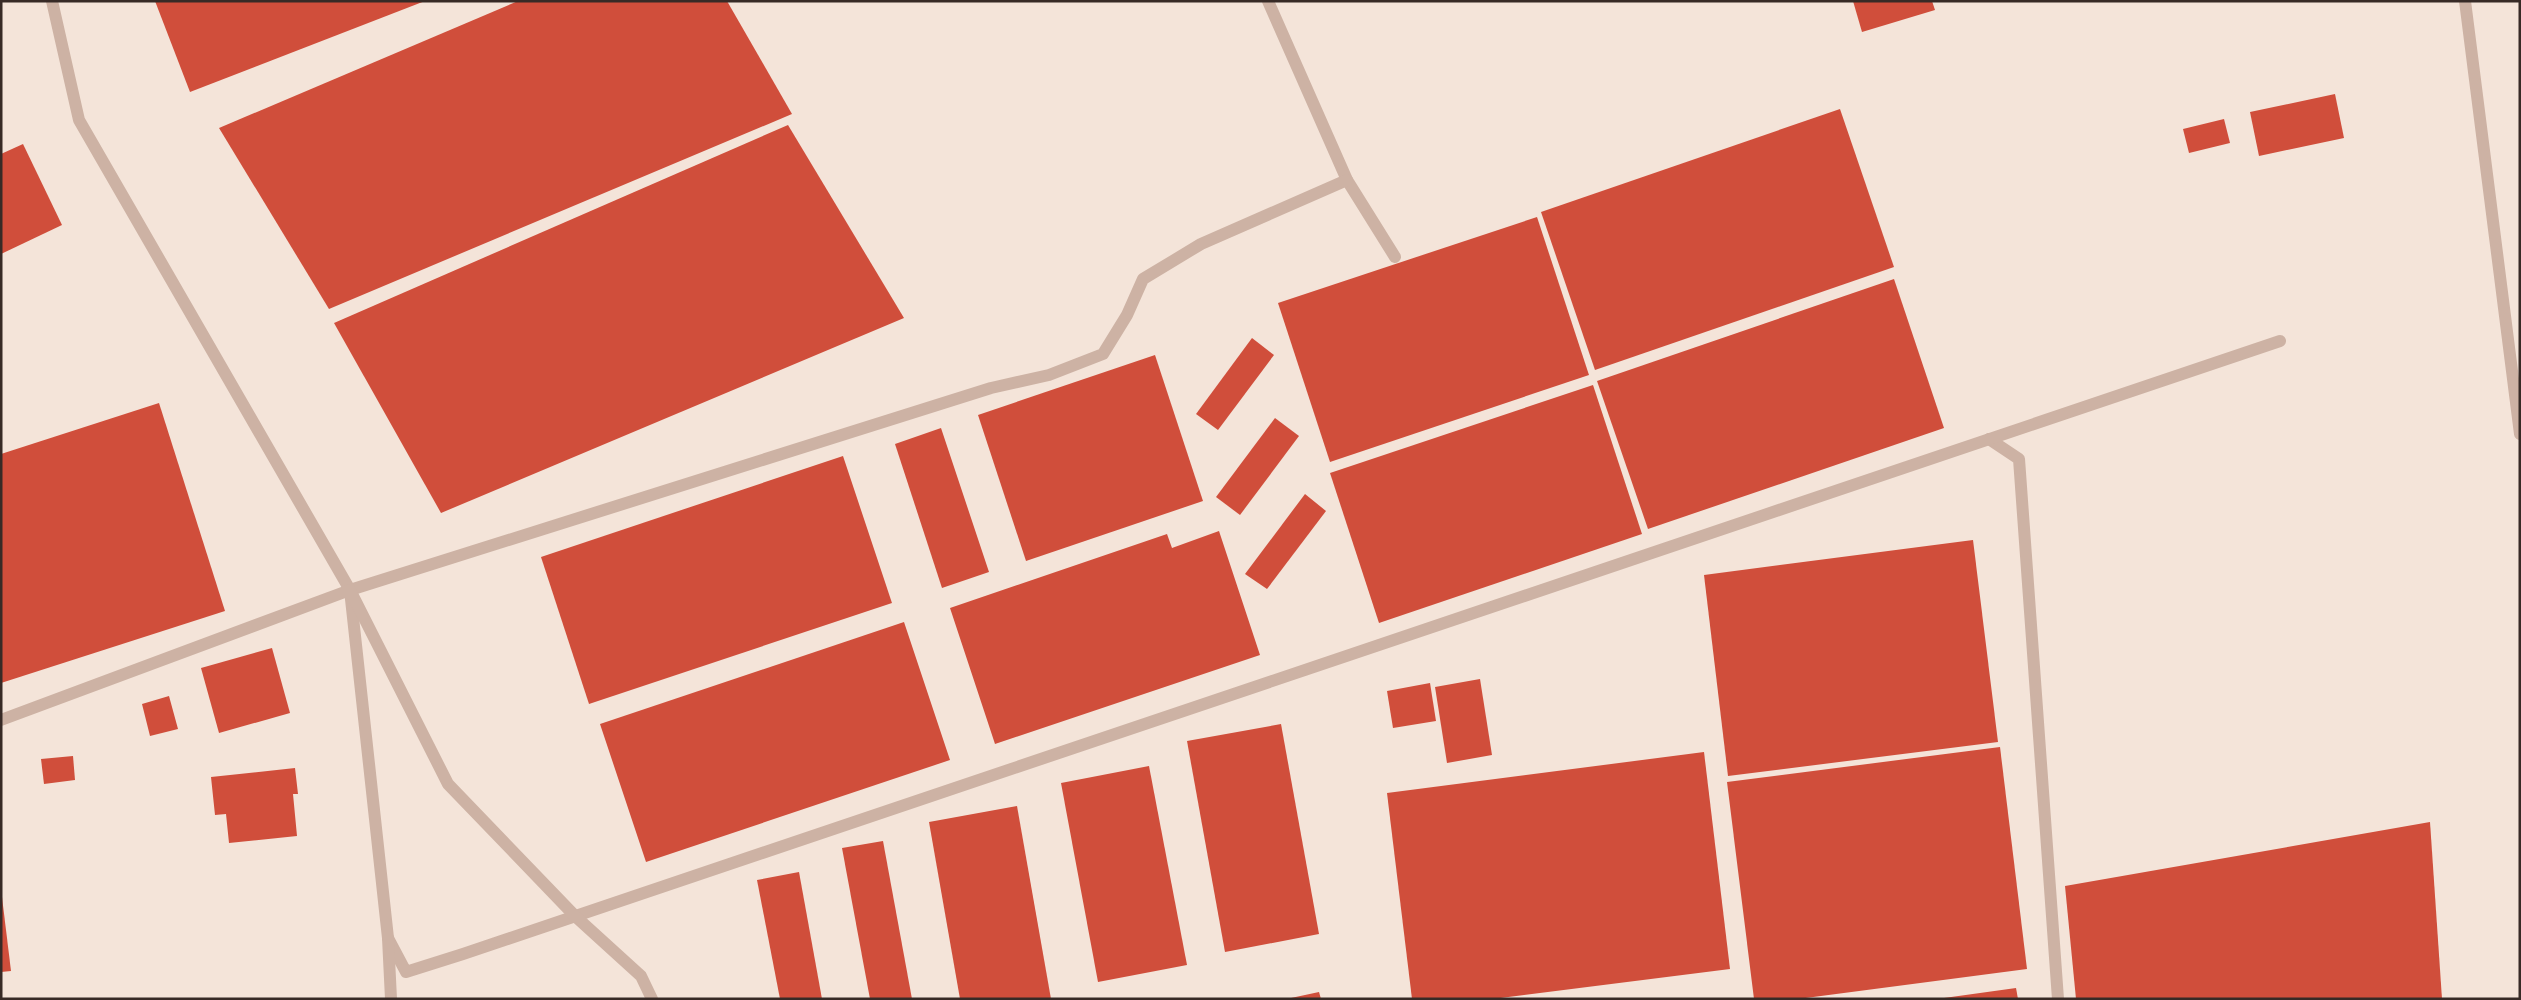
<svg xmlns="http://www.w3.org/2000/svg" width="2521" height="1000" font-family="Poppins,sans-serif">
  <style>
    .building { fill: #d04e3b }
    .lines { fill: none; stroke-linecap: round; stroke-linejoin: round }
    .service { stroke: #cdb2a4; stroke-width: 12 }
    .minor { stroke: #cdb2a4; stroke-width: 12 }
  </style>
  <rect width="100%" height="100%" fill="#f4e4d9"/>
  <g class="building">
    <polygon points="155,1 425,1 190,92"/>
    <polygon points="518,1 727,1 792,114 329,309 219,128"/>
    <polygon points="1853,1 1932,1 1935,10 1862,32"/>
    <polygon points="2335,94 2344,138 2259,156 2250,112"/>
    <polygon points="1840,109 1894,267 1595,370 1541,212"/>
    <polygon points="2224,119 2230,143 2189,153 2183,129"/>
    <polygon points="788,125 904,318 441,513 334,323"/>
    <polygon points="23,144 62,225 1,254 1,154"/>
    <polygon points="1537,217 1589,375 1330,462 1278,303"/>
    <polygon points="1894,279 1944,428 1648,529 1597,381"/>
    <polygon points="1252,338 1274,355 1218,430 1196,414"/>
    <polygon points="1155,355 1203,501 1026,561 978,415"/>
    <polygon points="1593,385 1642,534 1379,623 1330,473"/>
    <polygon points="159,403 225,611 1,683 1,454"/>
    <polygon points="1275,418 1299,436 1240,515 1216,497"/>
    <polygon points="941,428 989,572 942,588 895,444"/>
    <polygon points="843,456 892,603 589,704 541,557"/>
    <polygon points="1305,494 1326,511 1267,589 1245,574"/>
    <polygon points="1219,531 1260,655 995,744 950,608 1167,534 1172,548"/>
    <polygon points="1973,540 1998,742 1728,776 1704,575"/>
    <polygon points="904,622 950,760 646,862 600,724"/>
    <polygon points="272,648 290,713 219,733 201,668"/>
    <polygon points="1480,679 1492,755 1447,763 1435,687"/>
    <polygon points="1430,683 1436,721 1393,728 1387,691"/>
    <polygon points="169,696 178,729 150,736 142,704"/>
    <polygon points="1281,724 1319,934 1225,952 1187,741"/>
    <polygon points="2000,747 2027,969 1798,999 1754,999 1727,782"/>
    <polygon points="1704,752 1730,969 1493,999 1412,999 1387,793"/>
    <polygon points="73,756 75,780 44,784 41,759"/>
    <polygon points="1149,766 1187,965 1098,982 1061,783"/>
    <polygon points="295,768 298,794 293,794 297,836 229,843 226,814 215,815 211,777"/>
    <polygon points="1017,806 1051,999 960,999 929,822"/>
    <polygon points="2430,822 2442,999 2076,999 2065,886"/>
    <polygon points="883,841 912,999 870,999 842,848"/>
    <polygon points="799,872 822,999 780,999 757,880"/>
    <polygon points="1,889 11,971 1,972"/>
    <polygon points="2016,988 2018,999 1944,999 1944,998"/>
    <polygon points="1319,992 1321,999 1291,999 1291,998"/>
  </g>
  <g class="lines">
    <g class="service">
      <polyline points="1268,1 1347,180 1395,257"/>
      <polyline points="1989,439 2019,459 2058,999"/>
      <polyline points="350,590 991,388 1049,375 1103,354 1127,315 1143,279 1201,244 1347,180"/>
      <polyline points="388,938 406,972 463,954 2280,341"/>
    </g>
    <g class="minor">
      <polyline points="52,1 79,120 350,590 388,938 391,999"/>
      <polyline points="2465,1 2520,434"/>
      <polyline points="1,720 350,590 448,784 575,916 641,976 652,999"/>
    </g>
  </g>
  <rect width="2521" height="1000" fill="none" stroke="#372a26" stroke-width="5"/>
</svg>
